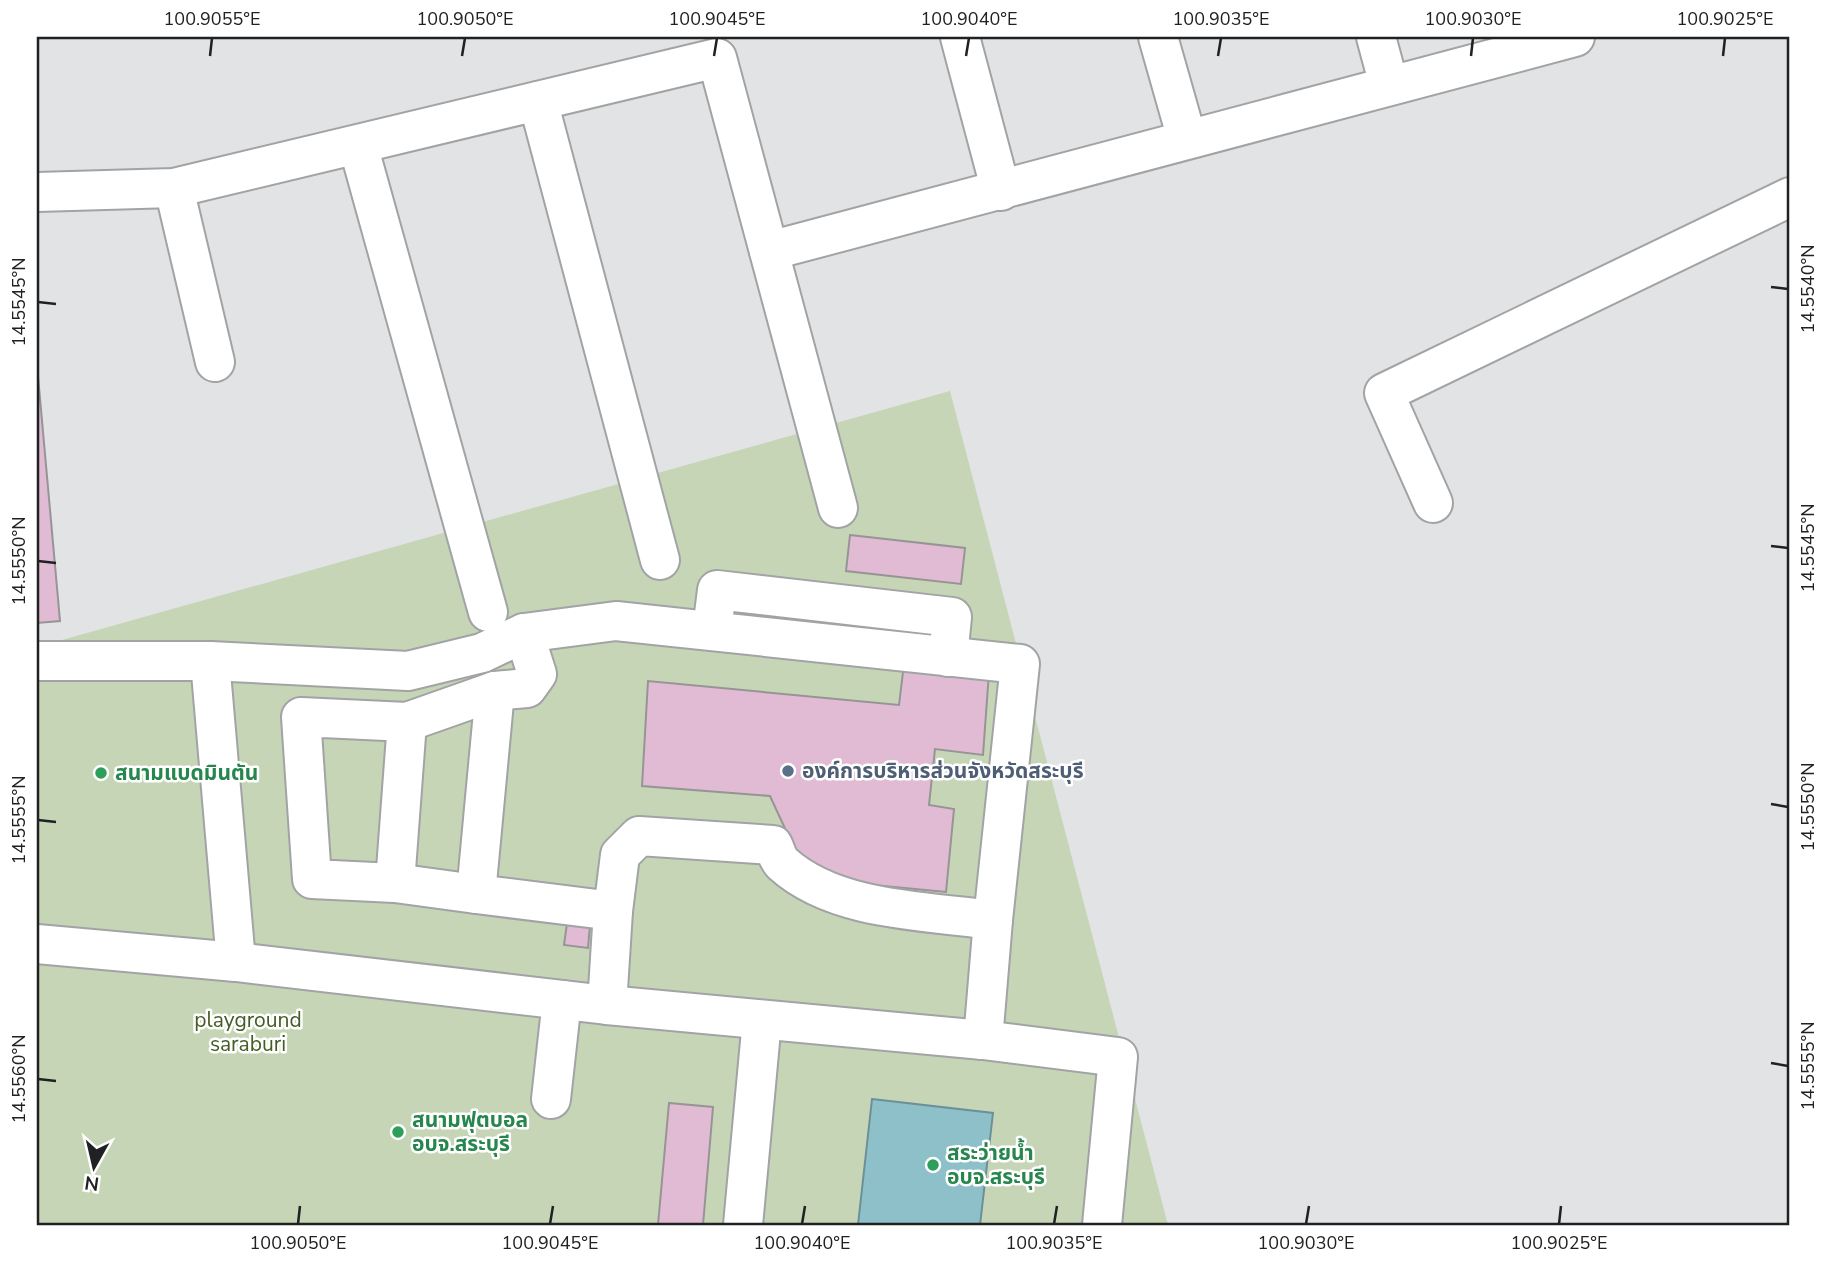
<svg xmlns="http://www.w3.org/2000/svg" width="1827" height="1262" font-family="'Nunito Sans','Noto Sans Thai',sans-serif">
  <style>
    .green { fill: #c7d5b7 }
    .water { fill: #8dc0c9; stroke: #6c9097; stroke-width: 2 }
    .building { fill: #e1bbd4; stroke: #969495; stroke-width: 2 }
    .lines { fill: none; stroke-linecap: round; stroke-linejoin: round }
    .minor-casing { stroke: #a1a3a5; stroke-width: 42 }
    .minor { stroke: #fff; stroke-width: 38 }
    .ticks { fill: none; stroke: #202122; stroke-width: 2.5 }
    .service-dot { fill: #5c6f8a; stroke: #fff; stroke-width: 2.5 }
    .leisure-dot { fill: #2e9e5b; stroke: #fff; stroke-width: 2.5 }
    .labels { text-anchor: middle; stroke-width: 5; stroke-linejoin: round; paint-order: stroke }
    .service-label { font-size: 21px; font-weight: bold; fill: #4e5e75; stroke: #fff; text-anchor: start }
    .leisure-label { font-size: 21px; font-weight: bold; fill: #27864d; stroke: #fff; text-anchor: start }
    .park-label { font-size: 21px; fill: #455c25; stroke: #fff }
    .neatline { fill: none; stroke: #202122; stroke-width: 2.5 }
    .ticks-label { font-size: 18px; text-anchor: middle; fill: #202122 }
  </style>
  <rect width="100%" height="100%" fill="#e1e3e5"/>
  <polygon class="green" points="950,391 1168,1225 37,1225 37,647"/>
  <polygon class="water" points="872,1099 993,1113 980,1225 858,1225"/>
  <g class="building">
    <polygon points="37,365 60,621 37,623"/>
    <polygon points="850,535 965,548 961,584 846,571"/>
    <polygon points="904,664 989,672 983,755 935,749 929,805 954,809 946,892 842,882 813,865 794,848 770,796 642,786 648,681 899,705"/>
    <polygon points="567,923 590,925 588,948 564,945"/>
    <polygon points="669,1103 713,1107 703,1225 658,1225"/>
  </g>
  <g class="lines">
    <defs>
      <g id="minor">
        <polyline points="960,37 1001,191"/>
        <polyline points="1158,37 1187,139"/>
        <polyline points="1376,37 1389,85"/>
        <polyline points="538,101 660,560"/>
        <polyline points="358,145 488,612"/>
        <polyline points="174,188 215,362"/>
        <polyline points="37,192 174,188 717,58 838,508"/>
        <path d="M769 251C1038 182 1306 107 1575 37"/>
        <polyline points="1433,503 1384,393 1790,197"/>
        <polyline points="712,630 717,590 952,617 948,657"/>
        <polyline points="524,633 537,674 527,688 495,691 476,894 613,911"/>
        <polyline points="37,661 210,661 408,671 482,653 524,633 616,621 1020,664 993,920 983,1040"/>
        <polyline points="210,661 236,962"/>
        <polyline points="395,883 407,722"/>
        <polyline points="476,894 395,883 312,879 301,717 407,722 495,691"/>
        <polyline points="37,944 236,962 607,1005 983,1040 1118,1057 1102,1225"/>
        <path d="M607 1005 613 911 620 855 639 836 773 845C776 851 778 860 783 864 835 911 926 911 993 920"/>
        <polyline points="551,1099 562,1000"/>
        <polyline points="743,1225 762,1020"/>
      </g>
    </defs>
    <use href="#minor" class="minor-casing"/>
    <use href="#minor" class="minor"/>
  </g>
  <path class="ticks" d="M210 56 212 38M462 56 465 38M714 56 717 38M966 56 969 38M1218 56 1221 38M1471 56 1473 38M1723 56 1725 38M1771 287 1788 289M38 302 56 304M1771 546 1788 548M38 561 56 563M1771 804 1788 807M38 820 56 822M1771 1063 1788 1066M38 1079 56 1081M298 1224 300 1206M550 1224 553 1206M802 1224 805 1206M1054 1224 1057 1206M1306 1224 1309 1206M1559 1224 1561 1206"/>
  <circle class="service-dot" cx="788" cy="771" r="7"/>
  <g class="leisure-dot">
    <circle cx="101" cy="773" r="7"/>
    <circle cx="398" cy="1132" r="7"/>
    <circle cx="933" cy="1165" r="7"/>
  </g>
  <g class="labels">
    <g class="service-label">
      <text x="802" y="778">องค์การบริหารส่วนจังหวัดสระบุรี</text>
    </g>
    <g class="leisure-label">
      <text x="115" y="780">สนามแบดมินตัน</text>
      <text x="412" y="1127">สนามฟุตบอล<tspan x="412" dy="24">อบจ.สระบุรี</tspan></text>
      <text x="947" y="1160">สระว่ายน้ำ<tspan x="947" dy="24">อบจ.สระบุรี</tspan></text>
    </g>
    <g class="park-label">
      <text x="248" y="1027">playground<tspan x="248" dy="24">saraburi</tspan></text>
    </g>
  </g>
  <rect width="1827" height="1262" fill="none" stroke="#ffffff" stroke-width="77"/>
  <g transform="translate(94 1167) rotate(188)" stroke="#ffffff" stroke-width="5" paint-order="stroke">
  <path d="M0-5L12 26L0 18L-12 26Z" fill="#202122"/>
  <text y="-10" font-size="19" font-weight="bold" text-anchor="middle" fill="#202122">N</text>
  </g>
  <rect x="38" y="38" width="1750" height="1186" class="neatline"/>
  <g class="ticks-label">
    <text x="212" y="25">100.9055°E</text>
    <text x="465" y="25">100.9050°E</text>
    <text x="717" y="25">100.9045°E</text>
    <text x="969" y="25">100.9040°E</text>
    <text x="1221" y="25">100.9035°E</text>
    <text x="1473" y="25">100.9030°E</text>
    <text x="1725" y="25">100.9025°E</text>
    <text transform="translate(1808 289) rotate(-90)" y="6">14.5540°N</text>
    <text transform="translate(19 302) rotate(-90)" y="6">14.5545°N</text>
    <text transform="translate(1808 548) rotate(-90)" y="6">14.5545°N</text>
    <text transform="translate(19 561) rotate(-90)" y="6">14.5550°N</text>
    <text transform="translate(1808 807) rotate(-90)" y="6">14.5550°N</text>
    <text transform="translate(19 820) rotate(-90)" y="6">14.5555°N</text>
    <text transform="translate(1808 1066) rotate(-90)" y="6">14.5555°N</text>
    <text transform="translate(19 1079) rotate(-90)" y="6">14.5560°N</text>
    <text x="298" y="1249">100.9050°E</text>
    <text x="550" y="1249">100.9045°E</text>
    <text x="802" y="1249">100.9040°E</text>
    <text x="1054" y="1249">100.9035°E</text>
    <text x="1306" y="1249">100.9030°E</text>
    <text x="1559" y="1249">100.9025°E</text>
  </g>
</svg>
